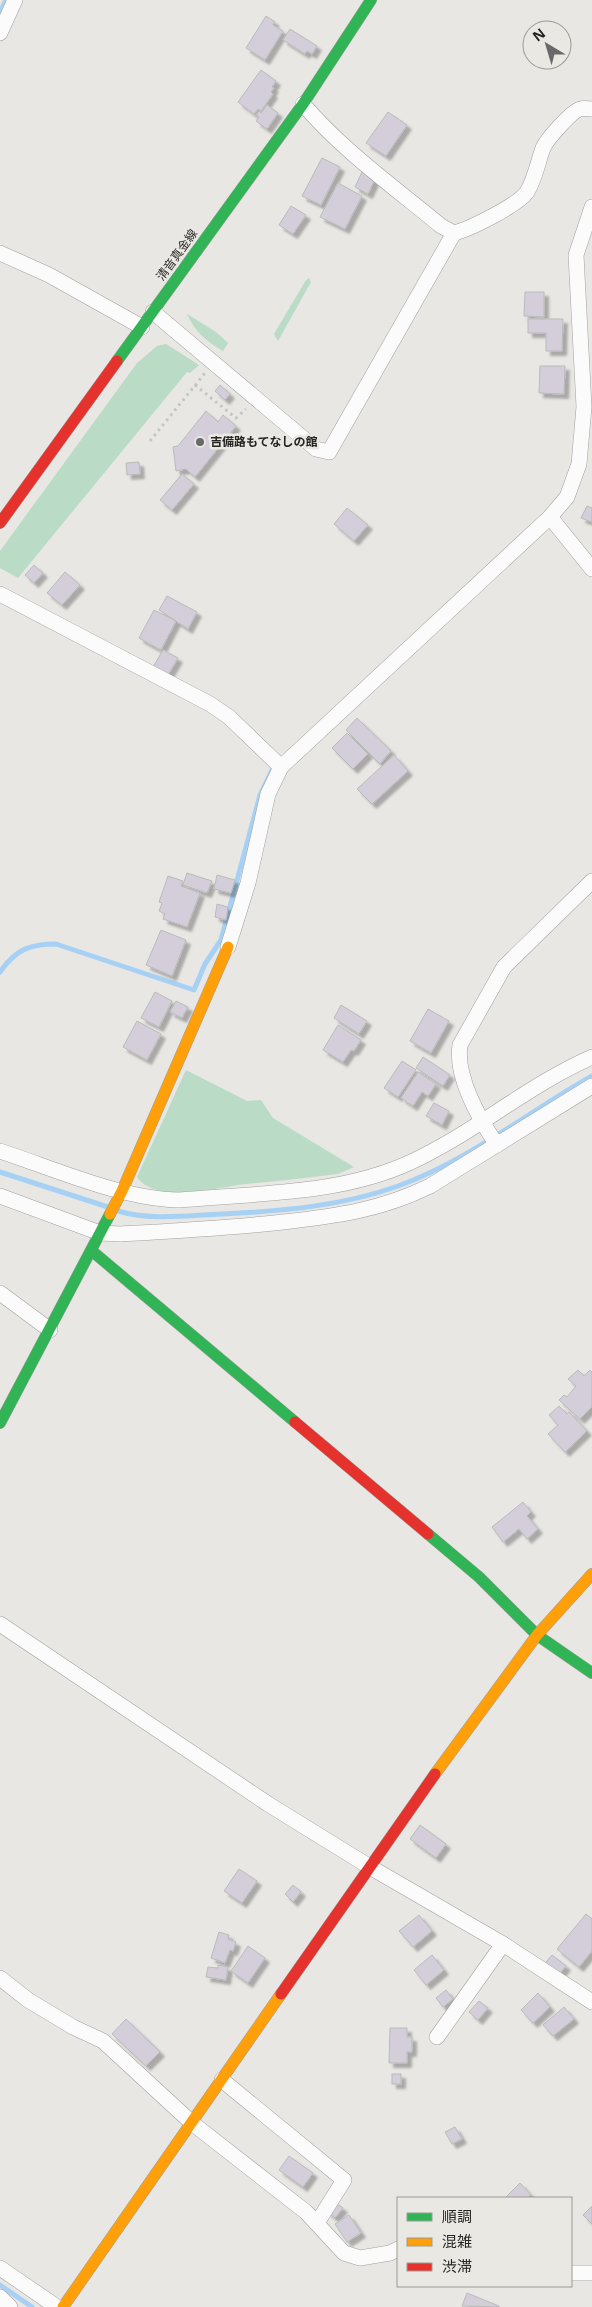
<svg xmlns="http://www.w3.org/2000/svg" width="592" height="2307" font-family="'Open Sans','Noto Sans JP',sans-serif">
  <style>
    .green { fill: #badbc5 }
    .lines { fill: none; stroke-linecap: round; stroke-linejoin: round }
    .stream { stroke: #a6d1f5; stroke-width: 5 }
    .building { fill: #d4ceda; stroke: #babab9; filter: url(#shadow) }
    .street-casing { stroke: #a0a09e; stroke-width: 16 }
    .fast-casing { stroke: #a0a09e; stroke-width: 12 }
    .slow-casing { stroke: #a0a09e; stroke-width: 12 }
    .jam-casing { stroke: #a0a09e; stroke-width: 12 }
    .path { stroke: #c5c5c4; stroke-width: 3; stroke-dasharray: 2.5 4; stroke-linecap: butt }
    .street { stroke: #fcfbfb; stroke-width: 15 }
    .fast { stroke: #30b455; stroke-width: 11 }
    .slow { stroke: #ff9f0a; stroke-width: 11 }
    .jam { stroke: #e5322d; stroke-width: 11 }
    .poi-dot { fill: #696967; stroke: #e9e8e3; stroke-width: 2 }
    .labels { text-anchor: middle; stroke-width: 5; stroke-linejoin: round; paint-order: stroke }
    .street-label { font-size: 12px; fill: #252523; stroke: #e9e8e3 }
    .poi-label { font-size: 12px; font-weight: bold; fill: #252523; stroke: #e9e8e3; text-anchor: start }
  </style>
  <defs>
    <filter id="shadow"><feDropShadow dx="4.5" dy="4.5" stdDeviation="1" flood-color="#0004"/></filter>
  </defs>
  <rect width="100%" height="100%" fill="#e8e7e4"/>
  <g class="green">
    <polygon points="309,278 311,282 278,341 274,334 306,280"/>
    <path d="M187 314 216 332 228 343 223 351C207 342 194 331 187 314Z"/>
    <polygon points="166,344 199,365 190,373 187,372 18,578 0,568 0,551 137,363 157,346"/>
    <path d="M186 1070 247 1101 261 1100 273 1118 354 1167 338 1174C307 1178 277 1181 246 1184 218 1187 156 1205 137 1177Z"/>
  </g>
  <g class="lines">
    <g class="stream">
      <polyline points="0,12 6,0"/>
      <path d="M0 972C16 949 30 944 56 944L194 990 205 964 221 940 260 795 272 770"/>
      <polyline points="0,1172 108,1207"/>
      <path d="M118 1211C151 1221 189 1215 223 1214 282 1211 343 1206 398 1186 468 1161 528 1112 592 1076"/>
      <polyline points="0,2285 32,2307"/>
    </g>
  </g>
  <g class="building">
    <polygon points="266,16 275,22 273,25 283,31 265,60 246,48"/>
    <polygon points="290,29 317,46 312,54 307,51 305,54 283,40"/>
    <polygon points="261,70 276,81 272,87 274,88 271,92 273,94 261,111 258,109 254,114 238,102"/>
    <polygon points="267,105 278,113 267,129 256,121 259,117 256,115 259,111 261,113"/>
    <polygon points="388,112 407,125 386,156 366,143"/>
    <polygon points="322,158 340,167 321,205 302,196"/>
    <polygon points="362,172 375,179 368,194 355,187"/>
    <polygon points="338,183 362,196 345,229 320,217"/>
    <polygon points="291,206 306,215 293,234 279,225"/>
    <polygon points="525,292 544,292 544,317 524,316"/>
    <polygon points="528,319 563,319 562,351 546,351 546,333 528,333"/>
    <polygon points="540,366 565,366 564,394 539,393"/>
    <polygon points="220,385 230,394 225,400 215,391"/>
    <polygon points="206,411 218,422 223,415 236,426 195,477 186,469 176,471 173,447 178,446"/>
    <polygon points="139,462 140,474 127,475 126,463"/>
    <polygon points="182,474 194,484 172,510 160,500"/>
    <polygon points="587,506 592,508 592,522 581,518"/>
    <polygon points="347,508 368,525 354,541 334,524"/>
    <polygon points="34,565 43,573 34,583 25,575"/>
    <polygon points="65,572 80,585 62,605 47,593"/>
    <polygon points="167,596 197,612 188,629 159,610"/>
    <polygon points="154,610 176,621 161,650 139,638"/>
    <polygon points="163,650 178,658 168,675 153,667"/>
    <polygon points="357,718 391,751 380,764 346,730"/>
    <polygon points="347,733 368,754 353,769 332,748"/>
    <polygon points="394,755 408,771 372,804 357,789"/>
    <polygon points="187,873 212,881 207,893 183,885"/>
    <polygon points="217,875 235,880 231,893 214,889"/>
    <polygon points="168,876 183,881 181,886 200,893 187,927 163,919 165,914 159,911 162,903 159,902"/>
    <polygon points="217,904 228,907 226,920 215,917"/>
    <polygon points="161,930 186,940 172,976 146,965"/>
    <polygon points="155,992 172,1001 159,1027 141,1018"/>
    <polygon points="176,1001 188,1007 182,1018 170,1012"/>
    <polygon points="341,1005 367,1021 359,1034 334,1018"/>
    <polygon points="428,1009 449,1021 431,1053 410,1041"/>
    <polygon points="137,1021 161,1034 147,1060 123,1047"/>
    <polygon points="338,1025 361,1040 354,1051 351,1050 343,1062 323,1050"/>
    <polygon points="423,1057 450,1075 443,1086 416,1068"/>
    <polygon points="402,1061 416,1070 398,1097 384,1088"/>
    <polygon points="418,1072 436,1084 428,1096 422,1092 413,1106 401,1098"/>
    <polygon points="434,1103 449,1111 442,1125 426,1116"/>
    <polygon points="578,1370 584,1376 590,1370 592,1372 592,1407 580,1419 559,1400 564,1395 567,1397 576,1386 568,1379"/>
    <polygon points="559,1406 567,1414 569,1412 587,1431 565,1452 548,1434 558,1425 549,1415"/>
    <polygon points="523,1502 531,1512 527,1516 538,1529 527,1539 519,1529 503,1542 492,1527"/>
    <polygon points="420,1825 446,1844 436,1858 410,1839"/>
    <polygon points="239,1869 257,1881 242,1903 224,1891"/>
    <polygon points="293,1885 301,1892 293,1902 285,1894"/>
    <polygon points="586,1914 592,1919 592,1951 579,1967 557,1949"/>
    <polygon points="419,1915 432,1931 413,1947 399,1931"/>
    <polygon points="219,1932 229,1935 228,1939 236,1942 233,1951 230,1950 225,1963 211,1958"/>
    <polygon points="248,1946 265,1958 248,1983 231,1971"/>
    <polygon points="432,1955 444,1970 426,1985 414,1970"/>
    <polygon points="552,1955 566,1966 557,1977 543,1966"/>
    <polygon points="218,1965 228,1967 226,1980 206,1977 208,1967 218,1968"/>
    <polygon points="446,1990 453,1999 443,2007 436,1998"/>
    <polygon points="538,1993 550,2007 533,2023 521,2010"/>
    <polygon points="479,2001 488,2008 478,2020 469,2012"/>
    <polygon points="564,2007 574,2019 553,2036 543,2025"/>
    <polygon points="126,2019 160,2052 146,2066 112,2034"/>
    <polygon points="390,2028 407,2028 407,2037 412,2037 412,2052 407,2052 407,2063 389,2063"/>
    <rect x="392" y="2074" width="9" height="10"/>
    <polygon points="455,2127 462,2139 452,2144 445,2132"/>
    <polygon points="289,2156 313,2173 303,2187 279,2170"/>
    <polygon points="520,2183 531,2195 527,2198 505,2198"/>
    <polygon points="334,2202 343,2208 335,2218 327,2212"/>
    <polygon points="592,2206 592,2224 583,2215"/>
    <polygon points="349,2215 361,2233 347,2242 335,2224"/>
    <polygon points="467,2293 499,2306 499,2307 462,2306"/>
  </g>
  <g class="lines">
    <defs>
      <g id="street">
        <polyline points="0,33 15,0"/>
        <path d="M303 104C342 150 394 187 441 226L454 233C470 229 518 205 527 192 535 179 538 162 543 148 547 139 571 112 580 109 584 108 589 109 592 109"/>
        <polyline points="0,253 49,275 142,327"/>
        <polyline points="153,312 316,449 329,452 454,233"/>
        <polyline points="550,517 592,569"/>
        <polyline points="0,594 210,704 229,717 281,767"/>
        <polyline points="228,947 248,883 268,794 281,767 550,517 567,497 579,464 584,407 576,255 592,207"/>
        <path d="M497 1145C480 1120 455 1077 460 1045L504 967 592 881"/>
        <path d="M0 1151C55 1169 122 1199 179 1200 256 1193 340 1195 411 1162 474 1133 528 1085 592 1057"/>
        <path d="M0 1196 100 1233 120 1234C174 1231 229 1228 283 1222 337 1216 381 1210 430 1186L592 1086"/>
        <polyline points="0,1293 50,1330"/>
        <polyline points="0,1624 268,1804 370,1867 503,1944 592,2002"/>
        <polyline points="0,1978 28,2000 73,2027 103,2041 192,2123 306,2212 344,2253 360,2258 390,2253 398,2249"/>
        <polyline points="437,2037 503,1944"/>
        <polyline points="222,2080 344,2180 317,2223"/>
        <polyline points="0,2268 57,2307"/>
        <polyline points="571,2273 592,2273"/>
        <polyline points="0,2297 10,2307"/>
      </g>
      <g id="fast">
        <polyline points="117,361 303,104 371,0"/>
        <polyline points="92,1251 295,1422"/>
        <polyline points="0,1423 110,1214"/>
        <polyline points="428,1534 479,1577 537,1635 592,1673"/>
      </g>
      <g id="slow">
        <polyline points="110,1214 122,1191 228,947"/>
        <polyline points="435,1774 537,1635 592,1574"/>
        <polyline points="63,2307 281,1994"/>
      </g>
      <g id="jam">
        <polyline points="0,523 117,361"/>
        <polyline points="295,1422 428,1534"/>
        <polyline points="281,1994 435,1774"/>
      </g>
    </defs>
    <use href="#street" class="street-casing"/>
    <use href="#fast" class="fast-casing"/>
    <use href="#slow" class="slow-casing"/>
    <use href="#jam" class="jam-casing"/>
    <g class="path">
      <polyline points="195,385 236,418 246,409"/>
      <polyline points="150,441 205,373"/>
    </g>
    <use href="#street" class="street"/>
    <use href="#fast" class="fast"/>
    <use href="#slow" class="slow"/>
    <use href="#jam" class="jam"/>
  </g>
  <circle class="poi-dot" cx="200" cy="442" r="5"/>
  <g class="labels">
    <g class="street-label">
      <text transform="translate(177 255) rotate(-54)" y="4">清音真金線</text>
    </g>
    <g class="poi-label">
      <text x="210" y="446">吉備路もてなしの館</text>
    </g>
  </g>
  <rect x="397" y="2197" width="175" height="90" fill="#e9e8e3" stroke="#9b9a96"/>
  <rect x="407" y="2213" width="25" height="8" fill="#30b455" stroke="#9b9a96"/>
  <text x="442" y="2222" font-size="15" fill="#252523">順調</text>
  <rect x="407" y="2238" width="25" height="8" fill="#ff9f0a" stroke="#9b9a96"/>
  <text x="442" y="2247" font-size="15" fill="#252523">混雑</text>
  <rect x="407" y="2263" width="25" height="8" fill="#e5322d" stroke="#9b9a96"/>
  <text x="442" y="2272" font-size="15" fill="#252523">渋滞</text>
  <g transform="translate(547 45) rotate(322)"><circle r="24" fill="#e9e8e3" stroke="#9b9a96"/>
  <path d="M0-4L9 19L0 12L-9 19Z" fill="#696967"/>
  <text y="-8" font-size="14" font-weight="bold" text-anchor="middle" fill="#252523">N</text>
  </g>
</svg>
